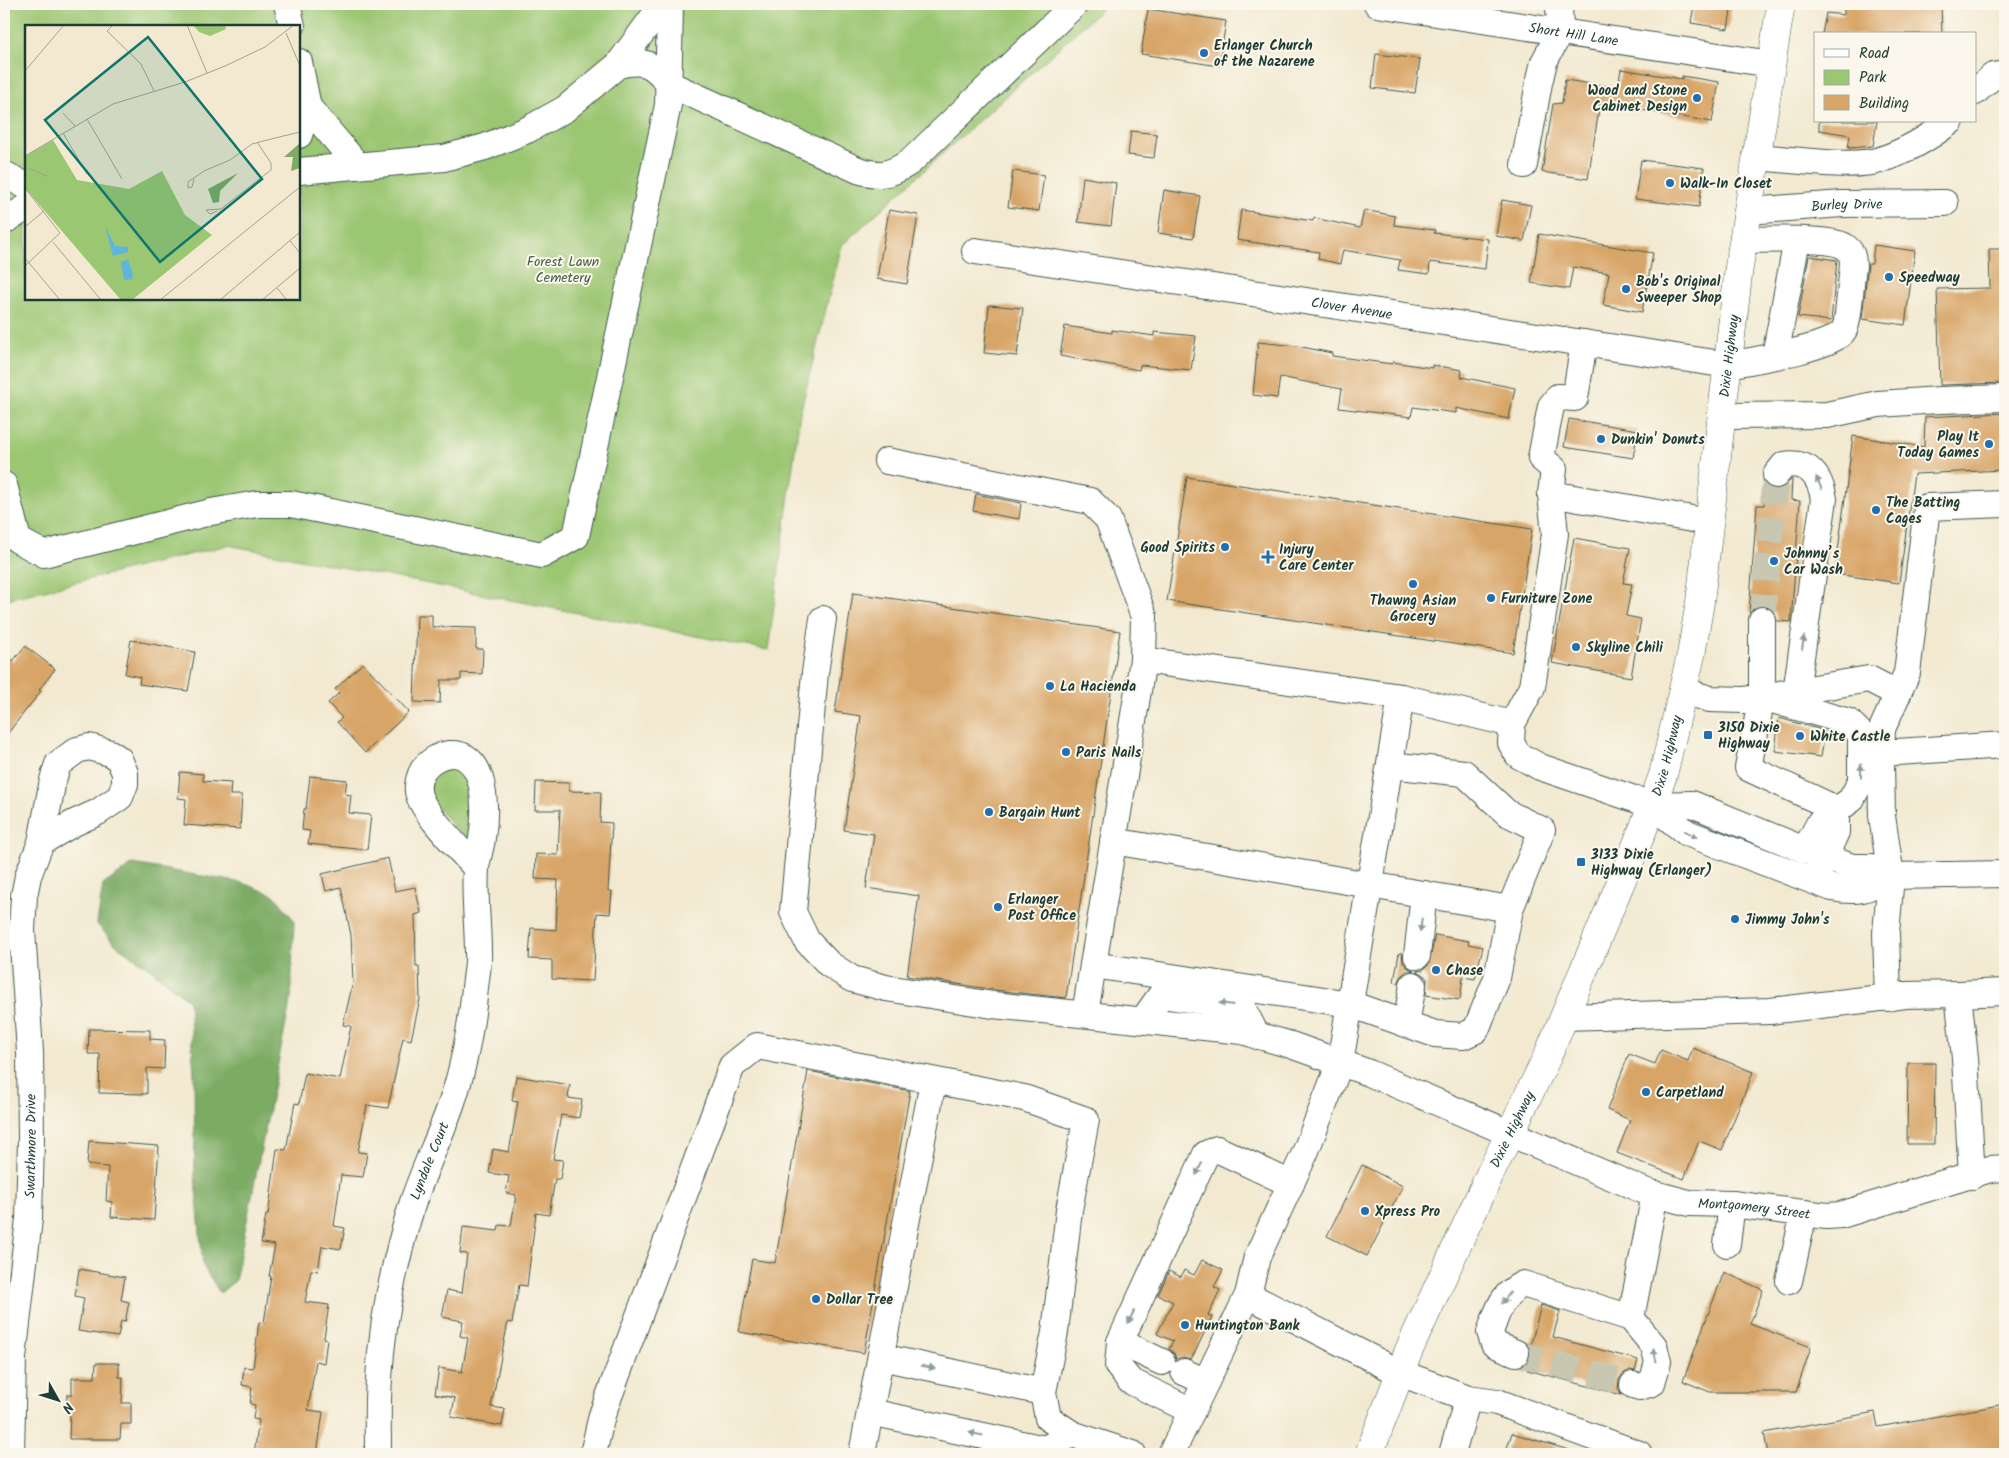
<svg xmlns="http://www.w3.org/2000/svg" width="2009" height="1458" font-family="Kalam,sans-serif">
  <style>
    .green { fill: #9bc672; stroke: #5d8253; fill-rule: evenodd }
    .forest { fill: #7cab64; stroke: #4e744c }
    .building { fill: #d8a567 }
    .lines { fill: none; stroke-linecap: round; stroke-linejoin: round }
    .minor-tunnel { stroke: #c8c7b1; stroke-width: 26; stroke-dasharray: 26 13; stroke-linecap: butt }
    .minor-casing { stroke: #3f574b; stroke-width: 28 }
    .major-casing { stroke: #3f574b; stroke-width: 29 }
    .minor { stroke: #fff; stroke-width: 26 }
    .major { stroke: #fff; stroke-width: 28 }
    .oneway { fill: #8f9e9a }
    .poi-dot { fill: #1f6fb2; stroke: #fbf7ec; stroke-width: 2 }
    .labels { text-anchor: middle; stroke-width: 4; stroke-linejoin: round; paint-order: stroke }
    .street-label { font-size: 14px; fill: #1f3d34; stroke: #fbf7ec }
    .poi-label { font-size: 14px; font-weight: bold; fill: #1f3d34; stroke: #fbf7ec; text-anchor: start }
    .park-label { font-size: 14px; fill: #3e5f44; stroke: #fbf7ec }
    .inset-road { fill: none; stroke: #9ea492; stroke-width: 1 }
    .view { fill: #0f766e; fill-opacity: 0.15; stroke: #0f766e; stroke-width: 2.5 }
    .inset-edge { fill: none; stroke: #1f3d34; stroke-width: 2.5 }
  </style>
  <rect width="100%" height="100%" fill="#fbf7ec"/>
  <filter id="ink" filterUnits="userSpaceOnUse"><feTurbulence type="fractalNoise" baseFrequency=".02" numOctaves="2"/><feDisplacementMap in="SourceGraphic" scale="10" xChannelSelector="R" yChannelSelector="G"/><feConvolveMatrix kernelMatrix="1 2 1 2 8 2 1 2 1" color-interpolation-filters="sRGB"/></filter>
  <filter id="wash" filterUnits="userSpaceOnUse"><feTurbulence type="fractalNoise" baseFrequency=".0096" numOctaves="4" result="noise"/><feDisplacementMap in="SourceGraphic" scale="20" xChannelSelector="R" yChannelSelector="G"/><feGaussianBlur stdDeviation="1.12" result="paint"/><feColorMatrix in="noise" values="0 0 0 0 0 0 0 0 0 0 0 0 0 0 0 0 0 1.4 0 .05"/><feComposite in="paint" operator="in"/></filter>
  <g filter="url(#wash)">
    <rect width="100%" height="100%" fill="#f2e9d0"/>
    <g class="green">
      <path d="M4 4H1107L842 245 800 413 768 650 228 545 4 600ZM26 26H299V299H26Z"/>
      <polygon points="448,764 470,773 475,851 432,802 428,781"/>
    </g>
    <polygon class="forest" points="133,864 243,883 274,895 294,920 291,998 235,1281 220,1293 203,1266 195,1176 194,1074 189,1001 152,970 116,945 97,924 103,885"/>
    <g id="blocks">
      <g class="building">
        <polygon points="1694,4 1732,4 1728,29 1691,23"/>
        <polygon points="1844,4 1941,4 1942,34 1822,34 1826,13 1844,15"/>
        <polygon points="1148,9 1226,21 1219,66 1141,54"/>
        <polygon points="1376,54 1420,59 1415,93 1372,88"/>
        <polygon points="1621,69 1682,79 1682,76 1719,82 1712,122 1600,103 1588,179 1542,172 1553,104 1562,103 1565,80 1618,88"/>
        <polygon points="1819,121 1877,121 1873,146 1848,148 1850,135 1819,130"/>
        <polygon points="1131,131 1157,134 1154,158 1128,155"/>
        <polygon points="1641,160 1704,168 1699,207 1635,199"/>
        <polygon points="1013,171 1044,175 1039,211 1008,207"/>
        <polygon points="1083,177 1116,183 1111,226 1078,222"/>
        <polygon points="1164,190 1200,196 1193,238 1158,233"/>
        <polygon points="1502,200 1531,205 1524,241 1496,236"/>
        <polygon points="889,210 918,215 907,284 877,279"/>
        <polygon points="1241,210 1313,221 1314,218 1360,228 1364,210 1395,216 1394,225 1435,230 1434,233 1488,239 1485,269 1430,262 1429,274 1398,270 1400,260 1343,250 1340,264 1318,259 1319,252 1237,240"/>
        <polygon points="1539,234 1653,253 1642,312 1603,305 1609,273 1573,267 1569,289 1531,283"/>
        <polygon points="1874,245 1915,251 1905,325 1862,319 1868,264 1872,264"/>
        <polygon points="1989,249 2005,249 2005,383 1940,385 1937,289 1990,288"/>
        <polygon points="1809,256 1837,260 1831,321 1798,317"/>
        <polygon points="989,305 1023,308 1017,356 984,353"/>
        <polygon points="1065,326 1112,333 1112,330 1154,336 1154,332 1196,336 1191,370 1140,365 1139,370 1060,356"/>
        <polygon points="1258,342 1297,346 1332,353 1332,356 1392,364 1393,362 1432,368 1432,365 1462,370 1461,377 1515,388 1509,419 1456,408 1456,413 1413,407 1411,417 1339,408 1342,389 1280,377 1277,398 1253,395"/>
        <polygon points="2005,413 2005,470 1914,474 1899,583 1835,574 1853,436 1924,447 1925,417"/>
        <polygon points="1569,419 1638,430 1633,458 1564,447"/>
        <polygon points="1187,477 1532,529 1513,653 1167,601"/>
        <polygon points="1792,479 1791,500 1800,501 1791,622 1777,621 1775,612 1769,607 1762,605 1754,607 1749,613 1757,505 1764,505 1765,485 1773,490 1781,489"/>
        <polygon points="976,494 1021,503 1019,519 973,511"/>
        <polygon points="1574,538 1630,548 1623,583 1632,584 1626,616 1641,619 1631,677 1552,663"/>
        <polygon points="853,593 1120,631 1066,998 995,990 907,976 919,896 866,888 874,834 844,830 861,716 835,712"/>
        <polygon points="417,615 432,615 432,627 476,628 476,649 483,649 482,674 461,673 461,680 441,680 440,703 414,702"/>
        <polygon points="131,640 195,652 188,691 139,684 140,677 125,674"/>
        <polygon points="25,646 55,669 39,690 41,691 4,738 4,654 13,661"/>
        <polygon points="363,663 409,712 365,753 337,722 342,718 328,703 339,693 335,689"/>
        <polygon points="1779,718 1825,731 1821,757 1775,751"/>
        <polygon points="180,772 203,774 203,781 231,783 230,795 242,795 240,829 184,825 186,799 178,798"/>
        <polygon points="310,776 347,780 345,794 351,795 349,813 371,815 367,850 308,844 310,831 302,830 304,809 306,809"/>
        <polygon points="536,782 569,783 569,791 601,792 600,822 612,823 608,891 612,891 610,914 597,913 593,981 552,979 552,960 529,959 531,928 556,930 558,880 535,879 536,854 558,855 560,810 535,810"/>
        <polygon points="388,858 395,891 415,887 421,913 415,915 416,966 419,966 420,999 411,1040 403,1038 388,1108 367,1105 358,1152 367,1153 363,1177 341,1175 334,1226 345,1228 341,1249 322,1246 318,1271 311,1270 305,1302 329,1305 324,1338 327,1339 324,1363 316,1361 308,1410 323,1412 317,1454 254,1454 259,1420 253,1419 255,1405 250,1404 252,1387 242,1385 244,1367 253,1368 259,1322 264,1323 271,1276 269,1276 275,1245 261,1243 266,1215 268,1215 277,1149 286,1150 295,1103 299,1104 305,1073 340,1079 351,1026 343,1025 353,982 351,935 341,887 326,891 322,874"/>
        <polygon points="1435,935 1469,941 1468,944 1483,947 1475,979 1463,977 1460,1000 1426,995 1427,979 1423,974 1417,971 1423,970 1429,964"/>
        <polygon points="1399,953 1402,953 1403,962 1408,968 1414,970 1407,971 1402,975 1398,983 1394,982"/>
        <polygon points="89,1029 150,1030 150,1039 165,1040 164,1069 147,1068 147,1094 99,1093 100,1054 88,1054"/>
        <polygon points="1693,1048 1753,1072 1722,1150 1699,1141 1684,1179 1617,1153 1630,1120 1607,1110 1629,1054 1655,1064 1661,1050 1688,1061"/>
        <polygon points="1908,1063 1935,1063 1934,1144 1907,1144"/>
        <polygon points="808,1071 910,1091 864,1353 739,1332 752,1259 775,1263"/>
        <polygon points="516,1076 570,1085 568,1098 582,1100 579,1118 561,1115 553,1159 563,1160 560,1179 555,1179 549,1215 536,1213 527,1286 519,1285 512,1323 508,1322 491,1407 505,1409 502,1426 451,1417 455,1398 435,1394 439,1368 462,1372 468,1338 460,1336 463,1321 442,1317 447,1290 462,1293 467,1254 460,1253 463,1227 498,1231 499,1225 511,1226 516,1195 506,1193 509,1176 489,1173 493,1149 509,1152 518,1102 512,1101"/>
        <polygon points="89,1141 159,1146 154,1220 111,1217 112,1202 106,1201 108,1167 87,1165"/>
        <polygon points="1362,1165 1403,1186 1367,1256 1327,1236"/>
        <polygon points="1202,1260 1223,1270 1214,1287 1220,1290 1208,1315 1212,1317 1195,1352 1191,1359 1183,1357 1176,1359 1174,1353 1169,1349 1173,1341 1157,1334 1173,1302 1158,1295 1169,1271 1181,1277 1184,1270 1194,1275"/>
        <polygon points="79,1269 125,1277 121,1300 129,1302 125,1322 121,1321 118,1337 78,1331 84,1298 75,1296"/>
        <polygon points="1724,1272 1763,1290 1750,1324 1811,1347 1796,1392 1710,1392 1683,1381"/>
        <polygon points="1541,1305 1560,1311 1553,1337 1638,1360 1635,1371 1630,1370 1623,1374 1619,1380 1618,1388 1622,1395 1527,1370 1529,1364 1526,1364 1530,1358 1530,1348"/>
        <polygon points="96,1363 119,1363 119,1377 123,1377 122,1403 131,1403 131,1424 121,1424 120,1439 69,1439 70,1413 66,1413 67,1395 72,1395 72,1378 95,1378"/>
        <polygon points="2005,1404 2005,1454 1768,1454 1764,1433 1875,1412 1878,1427"/>
        <polygon points="1512,1433 1569,1450 1568,1454 1505,1454"/>
      </g>
    </g>
  </g>
  <g filter="url(#ink)">
    <use href="#blocks" fill-opacity="0" stroke="#3f574b" stroke-width="1"/>
    <g class="lines">
      <g class="minor-tunnel">
        <polyline points="1762,620 1776,475"/>
        <polyline points="1516,1353 1633,1385"/>
      </g>
      <defs>
        <g id="minor">
          <polyline points="287,4 292,26"/>
          <path id="s1" d="M1377 4 1771 64"/>
          <polyline points="299,62 308,107 299,135"/>
          <path d="M618 65C644 59 653 63 669 84L858 170C881 177 890 175 910 162L1075 4"/>
          <polyline points="1975,92 1993,76 2005,74"/>
          <polyline points="308,107 358,166"/>
          <path d="M1757 157C1787 159 1853 169 1880 160 1905 152 1930 137 1951 121"/>
          <polyline points="1524,165 1539,83 1544,62 1560,32 1559,4"/>
          <polyline points="299,171 444,158 485,147 527,130 565,109 618,65 663,4"/>
          <polyline points="4,174 26,186"/>
          <path id="s2" d="M1748 211 1842 204 1945 203"/>
          <polyline points="4,221 26,208"/>
          <path id="s3" d="M975 251 1728 365C1749 361 1835 348 1844 330 1849 322 1851 278 1853 266 1853 257 1852 251 1844 246 1828 237 1764 240 1743 240"/>
          <polyline points="1584,343 1575,398 1558,397 1551,406 1541,458 1554,469 1551,494 1555,534 1532,687 1512,724 1511,743 1518,755 1540,767 1652,805 1692,804 1805,850 1852,867 1871,867 1891,876 2005,874"/>
          <polyline points="1775,356 1797,240"/>
          <polyline points="1722,416 1827,415 1878,404 1940,400 2005,398"/>
          <polyline points="887,461 1090,501 1108,519 1144,617 1143,660"/>
          <path d="M1776 475 1784 465C1809 461 1820 476 1824 499L1796 692"/>
          <polyline points="4,485 18,540 44,554 211,512 257,504 291,504 542,555 576,536 668,105 670,4"/>
          <polyline points="1551,494 1709,522"/>
          <path id="s4" d="M823 619 815 673 793 912 807 941 829 964 852 979 886 988 993 1005 1242 1031 1291 1045 1369 1073 1647 1192 1689 1203 1732 1204 1827 1216 1841 1215 1990 1169 2005 1168"/>
          <polyline points="1762,620 1762,697 1748,768 1836,809"/>
          <polyline points="1683,691 1710,699 1744,700 1869,679 1898,694"/>
          <polyline points="1762,697 1849,722 1861,734 1861,781 1851,800 1820,822 1805,850"/>
          <polyline points="1881,753 2005,745"/>
          <path d="M1652 805 1687 833 1832 888C1858 893 1869 889 1891 876"/>
          <polyline points="1113,841 1510,909"/>
          <polyline points="1818,872 1836,832 1836,809"/>
          <polyline points="1417,956 1424,894"/>
          <polyline points="1093,965 1350,1004 1435,1034 1463,1036 1476,1030 1497,978 1510,909 1542,830 1507,813 1464,773 1390,765"/>
          <polyline points="1958,994 2005,992"/>
          <polyline points="1888,998 1886,933 1891,876 1882,816 1881,763 1882,729 1907,673 1927,507 2005,504"/>
          <polyline points="1085,1014 1143,660 1401,697 1512,724"/>
          <polyline points="1564,1017 1770,1011 1906,995 1958,994 1965,1058 1972,1176"/>
          <polyline points="1143,1020 1161,995 1242,1007 1257,1036"/>
          <polyline points="1406,1024 1413,985"/>
          <polyline points="1727,1244 1732,1204"/>
          <polyline points="1789,1281 1804,1213"/>
          <polyline points="1248,1295 1400,1373 1468,1398 1497,1402 1639,1454"/>
          <polyline points="1631,1318 1655,1194"/>
          <polyline points="1120,1342 1162,1362"/>
          <path d="M1516 1353 1494 1344 1490 1332C1499 1309 1500 1296 1523 1284L1631 1318 1654 1346 1658 1362 1652 1383 1639 1387 1633 1385"/>
          <polyline points="881,1357 1043,1392"/>
          <polyline points="1184,1372 1206,1382"/>
          <polyline points="1192,1411 1130,1381 1118,1366 1120,1342 1206,1154 1217,1149 1291,1184"/>
          <polyline points="870,1412 1045,1449 1072,1434"/>
          <path id="s5" d="M11 1454 13 1358 29 1219 31 1139 30 1052 22 930 24 896 28 876 41 842 53 780 58 764 77 750 89 747 110 753 119 759 125 773V784L120 797 98 812 74 823 41 842"/>
          <path id="s6" d="M378 1454C378 1429 377 1404 379 1379 382 1320 395 1260 412 1205 423 1171 439 1139 451 1105 464 1068 471 1027 475 988 476 976 479 964 478 953 478 925 474 896 476 868 477 858 481 848 482 838 486 812 488 752 450 754 440 755 429 761 423 770 420 775 417 784 418 791 419 809 463 853 476 868"/>
          <polyline points="593,1454 602,1415 732,1066 757,1046 1024,1098 1086,1120 1069,1210 1055,1332 1043,1392 1048,1418 1072,1434 1133,1454"/>
          <polyline points="862,1454 933,1082"/>
          <polyline points="1171,1454 1248,1295 1257,1257 1305,1153 1340,1063 1401,697"/>
          <polyline points="1452,1454 1468,1398"/>
        </g>
        <g id="major">
          <path id="s7" d="M1369 1454 1409 1350 1490 1174 1548 1055 1642 832 1663 775 1668 754 1691 655 1700 602 1739 267 1781 4"/>
        </g>
      </defs>
      <use href="#minor" class="minor-casing"/>
      <use href="#major" class="major-casing"/>
      <use href="#minor" class="minor"/>
      <use href="#major" class="major"/>
    </g>
    <defs><path id="oneway-solid" d="M-6-.8H1V-3.2L6.5 0L1 3.2V.8H-6Z" transform="scale(1.25)"/></defs>
    <g class="oneway">
      <use href="#oneway-solid" transform="translate(1819 483) rotate(-114)"/>
      <use href="#oneway-solid" transform="translate(1803 643) rotate(-82)"/>
      <use href="#oneway-solid" transform="translate(1861 771) rotate(-89)"/>
      <use href="#oneway-solid" transform="translate(1691 834) rotate(26)"/>
      <use href="#oneway-solid" transform="translate(1421 925) rotate(96)"/>
      <use href="#oneway-solid" transform="translate(1226 1004) rotate(-172)"/>
      <use href="#oneway-solid" transform="translate(1199 1169) rotate(115)"/>
      <use href="#oneway-solid" transform="translate(1506 1298) rotate(127)"/>
      <use href="#oneway-solid" transform="translate(1131 1317) rotate(115)"/>
      <use href="#oneway-solid" transform="translate(1655 1355) rotate(-102)"/>
      <use href="#oneway-solid" transform="translate(928 1367) rotate(12)"/>
      <use href="#oneway-solid" transform="translate(976 1434) rotate(-168)"/>
    </g>
  </g>
  <g class="poi-dot">
    <circle cx="1204" cy="53" r="5"/>
    <circle cx="1697" cy="98" r="5"/>
    <circle cx="1670" cy="183" r="5"/>
    <circle cx="1889" cy="277" r="5"/>
    <circle cx="1626" cy="289" r="5"/>
    <circle cx="1601" cy="439" r="5"/>
    <circle cx="1989" cy="444" r="5"/>
    <circle cx="1876" cy="510" r="5"/>
    <circle cx="1225" cy="547" r="5"/>
    <path d="M1265.5 549.5h5v5h5v5h-5v5h-5v-5h-5v-5h5z"/>
    <circle cx="1774" cy="561" r="5"/>
    <circle cx="1413" cy="584" r="5"/>
    <circle cx="1491" cy="598" r="5"/>
    <circle cx="1576" cy="647" r="5"/>
    <circle cx="1050" cy="686" r="5"/>
    <rect x="1703" y="730" width="10" height="10" rx="2.5"/>
    <circle cx="1800" cy="736" r="5"/>
    <circle cx="1066" cy="752" r="5"/>
    <circle cx="989" cy="812" r="5"/>
    <rect x="1576" y="857" width="10" height="10" rx="2.5"/>
    <circle cx="998" cy="907" r="5"/>
    <circle cx="1735" cy="919" r="5"/>
    <circle cx="1436" cy="970" r="5"/>
    <circle cx="1646" cy="1092" r="5"/>
    <circle cx="1365" cy="1211" r="5"/>
    <circle cx="816" cy="1299" r="5"/>
    <circle cx="1185" cy="1325" r="5"/>
  </g>
  <g class="labels">
    <g class="street-label">
      <text dy="5" stroke="none"><textPath href="#s1" startOffset="199">Short Hill Lane</textPath></text>
      <text dy="5" stroke="none"><textPath href="#s2" startOffset="99">Burley Drive</textPath></text>
      <text dy="5" stroke="none"><textPath href="#s3" startOffset="381">Clover Avenue</textPath></text>
      <text dy="5" stroke="none"><textPath href="#s7" startOffset="1165">Dixie Highway</textPath></text>
      <text dy="5" stroke="none"><textPath href="#s7" startOffset="760">Dixie Highway</textPath></text>
      <text dy="5" stroke="none"><textPath href="#s7" startOffset="355">Dixie Highway</textPath></text>
      <text dy="5" stroke="none"><textPath href="#s5" startOffset="309">Swarthmore Drive</textPath></text>
      <text dy="5" stroke="none"><textPath href="#s6" startOffset="300">Lyndale Court</textPath></text>
      <text dy="5" stroke="none"><textPath href="#s4" startOffset="1325">Montgomery Street</textPath></text>
    </g>
    <g class="poi-label">
      <text x="1214" y="50">Erlanger Church<tspan x="1214" dy="16">of the Nazarene</tspan></text>
      <text x="1687" y="95" text-anchor="end">Wood and Stone<tspan x="1687" dy="16">Cabinet Design</tspan></text>
      <text x="1680" y="188">Walk-In Closet</text>
      <text x="1899" y="282">Speedway</text>
      <text x="1636" y="286">Bob's Original<tspan x="1636" dy="16">Sweeper Shop</tspan></text>
      <text x="1979" y="441" text-anchor="end">Play It<tspan x="1979" dy="16">Today Games</tspan></text>
      <text x="1611" y="444">Dunkin' Donuts</text>
      <text x="1886" y="507">The Batting<tspan x="1886" dy="16">Cages</tspan></text>
      <text x="1215" y="552" text-anchor="end">Good Spirits</text>
      <text x="1279" y="554">Injury<tspan x="1279" dy="16">Care Center</tspan></text>
      <text x="1784" y="558">Johnny’s<tspan x="1784" dy="16">Car Wash</tspan></text>
      <text x="1501" y="603">Furniture Zone</text>
      <text x="1413" y="605" text-anchor="middle">Thawng Asian<tspan x="1413" dy="16">Grocery</tspan></text>
      <text x="1586" y="652">Skyline Chili</text>
      <text x="1060" y="691">La Hacienda</text>
      <text x="1718" y="732">3150 Dixie<tspan x="1718" dy="16">Highway</tspan></text>
      <text x="1810" y="741">White Castle</text>
      <text x="1076" y="757">Paris Nails</text>
      <text x="999" y="817">Bargain Hunt</text>
      <text x="1591" y="859">3133 Dixie<tspan x="1591" dy="16">Highway (Erlanger)</tspan></text>
      <text x="1008" y="904">Erlanger<tspan x="1008" dy="16">Post Office</tspan></text>
      <text x="1745" y="924">Jimmy John's</text>
      <text x="1446" y="975">Chase</text>
      <text x="1656" y="1097">Carpetland</text>
      <text x="1375" y="1216">Xpress Pro</text>
      <text x="826" y="1304">Dollar Tree</text>
      <text x="1195" y="1330">Huntington Bank</text>
    </g>
    <g class="park-label">
      <text x="563" y="266">Forest Lawn<tspan x="563" dy="16">Cemetery</tspan></text>
    </g>
  </g>
  <g transform="translate(25 25)">
    <rect width="275" height="275" fill="#f2e9d0"/>
    <path d="M168 0H200L201 4 185 11 174 7ZM28 115 52 155 104 164 137 146 160 190 187 210 107 275H96L0 163V131Z" fill="#9bc672"/>
    <path d="M275 118V143L266 146 268 132H259ZM213 148 195 166 194 177 188 178 183 164Z" fill="#7cab64"/>
    <path d="M80 201 90 221 103 222V227L88 231ZM103 234 108 250 107 254 99 255 96 237Z" fill="#60b5dc"/>
    <path class="inset-road" d="M88 0 82 6 116 39 129 66M162 0 182 48M261 8 275 41M0 46 39 0M38 88 50 101M62 94 97 154M38 108 62 149M246 114 275 107M0 131 88 79 160 57 200 41 240 22 269 0M0 142 22 151M169 154 167 162 163 163V157L179 146 205 135 227 119 246 114M0 163 35 208 0 241M192 186 185 189 181 185 196 184 246 145V138L232 117M0 202 19 186M265 216 275 228M28 217 76 275M0 233 35 275M252 263 262 275M135 275 275 162M195 275 275 207M237 275 275 243"/>
    <path class="view" d="M123 12 237 154 135 237 20 95Z"/>
    <rect width="275" height="275" class="inset-edge"/>
  </g>
  <rect width="2009" height="1458" fill="none" stroke="#fbf7ec" stroke-width="20"/>
  <rect x="1814" y="32" width="162" height="90" fill="#fbf7ec" stroke="#a3ada2"/>
  <rect x="1824" y="49" width="25" height="8" fill="#ffffff" stroke="#a3ada2"/>
  <text x="1859" y="58" font-size="15" fill="#1f3d34">Road</text>
  <rect x="1824" y="70" width="25" height="15" fill="#9bc672" stroke="#a3ada2"/>
  <text x="1859" y="82" font-size="15" fill="#1f3d34">Park</text>
  <rect x="1824" y="95" width="25" height="15" fill="#d8a567" stroke="#a3ada2"/>
  <text x="1859" y="108" font-size="15" fill="#1f3d34">Building</text>
  <g transform="translate(58 1400) rotate(129)" stroke="#fbf7ec" stroke-width="4" paint-order="stroke">
  <path d="M0-4L9 19L0 12L-9 19Z" fill="#1f3d34"/>
  <text y="-8" font-size="14" font-weight="bold" text-anchor="middle" fill="#1f3d34">N</text>
  </g>
</svg>
